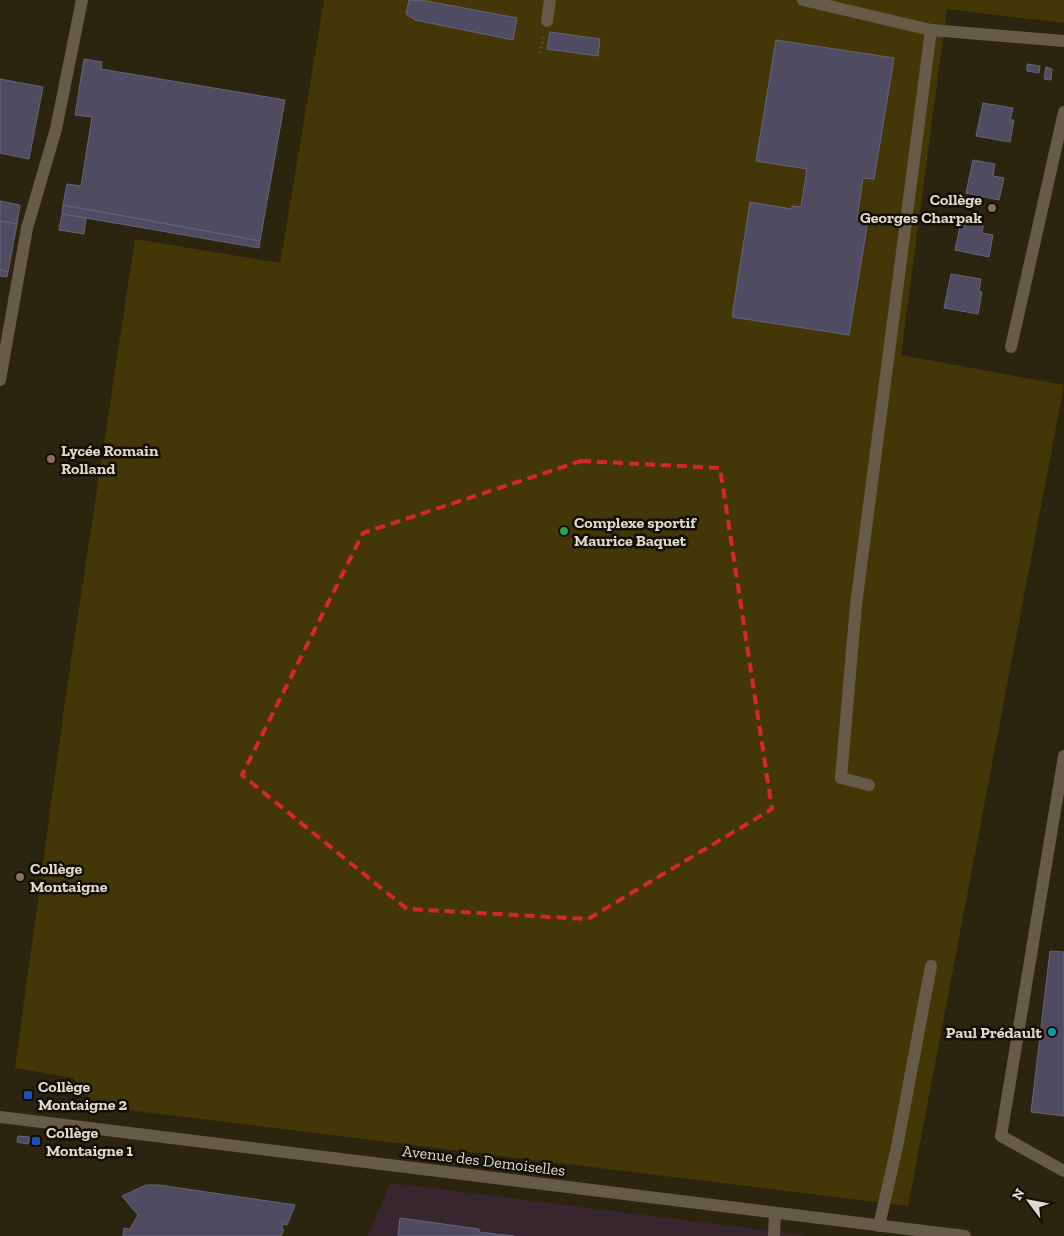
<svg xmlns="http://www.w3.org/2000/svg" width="1064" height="1236" font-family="'Zilla Slab',serif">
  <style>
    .industrial { fill: #38262f }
    .green { fill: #433708 }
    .building { fill: #4f4c62; stroke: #67647b }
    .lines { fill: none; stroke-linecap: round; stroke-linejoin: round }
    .path { stroke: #625d4a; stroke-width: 3; stroke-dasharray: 1 4; stroke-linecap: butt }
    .minor { stroke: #655b48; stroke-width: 12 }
    .marked { fill: none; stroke: #d62828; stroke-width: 4; stroke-dasharray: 10 6; stroke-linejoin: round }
    .education-dot { fill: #8d6e63; stroke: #110e06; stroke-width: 2 }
    .leisure-dot { fill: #2e9e5b; stroke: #110e06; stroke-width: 2 }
    .culture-dot { fill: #0f9aa8; stroke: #110e06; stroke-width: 2 }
    .transit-dot { fill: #1a4fb4; stroke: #110e06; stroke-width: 2 }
    .labels { text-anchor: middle; stroke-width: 5; stroke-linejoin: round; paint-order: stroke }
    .poi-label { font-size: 16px; font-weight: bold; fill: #dedacd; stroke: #110e06; text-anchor: start }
    .street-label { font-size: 16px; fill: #dedacd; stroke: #110e06 }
  </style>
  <rect width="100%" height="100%" fill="#2b250f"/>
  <polygon class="industrial" points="390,1183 811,1236 368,1236"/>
  <polygon class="green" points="324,0 1064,0 1064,23 947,9 901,355 1064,385 908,1206 95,1106 73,1078 15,1068 67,687 135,239 280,263"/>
  <g class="building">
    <polygon points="409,0 427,1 517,18 513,40 415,20 406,14"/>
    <polygon points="550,32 600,39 598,56 547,49"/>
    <polygon points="776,40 894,58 874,179 863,178 857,219 868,221 849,335 732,317 750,202 792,209 792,206 801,207 807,169 756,161"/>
    <polygon points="84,59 102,62 101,69 285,100 260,241 63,205 67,184 81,186 92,117 75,115"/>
    <polygon points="1027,64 1040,66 1039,73 1027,71"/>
    <polygon points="1046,67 1052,69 1051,80 1044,79"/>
    <polygon points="0,79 43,87 29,159 0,153"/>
    <polygon points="983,103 1013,108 1010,120 1014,120 1010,142 976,136"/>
    <polygon points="973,160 995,164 993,176 1004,178 999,200 966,193"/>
    <polygon points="0,201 20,205 17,224 0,221"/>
    <polygon points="63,205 260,241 259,248 86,218 62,214"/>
    <polygon points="62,214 86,218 84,234 59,230"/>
    <polygon points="962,217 984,221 982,233 993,235 989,257 955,250"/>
    <polygon points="0,221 17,224 8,272 0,270"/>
    <polygon points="0,270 8,272 7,277 0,276"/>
    <polygon points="951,274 981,279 979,291 982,292 978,314 944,308"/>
    <polygon points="1050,951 1064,952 1064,1116 1031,1112"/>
    <polygon points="18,1136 30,1137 28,1144 17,1142"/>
    <polygon points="146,1185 159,1185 295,1205 287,1225 283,1224 282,1229 284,1230 281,1236 123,1236 124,1228 130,1229 138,1215 122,1196"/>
    <polygon points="400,1218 479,1229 479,1232 514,1236 398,1236"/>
  </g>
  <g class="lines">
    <polyline class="path" points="540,53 544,36"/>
    <g class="minor">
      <polyline points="803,0 931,30 1064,41"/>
      <polyline points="547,21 550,0"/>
      <polyline points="1011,347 1064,112"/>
      <polyline points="0,380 27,228 56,129 82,0"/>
      <polyline points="1064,756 1001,1136 1064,1171"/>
      <polyline points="869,785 841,778 856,605 931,30"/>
      <polyline points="0,1117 965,1236"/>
      <polyline points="879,1226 897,1147 931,966"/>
      <polyline points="774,1236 775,1213"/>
    </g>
  </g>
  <path class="marked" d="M581 461 720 468 772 809 588 919 407 909 242 775 363 533Z"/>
  <g class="education-dot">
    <circle cx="992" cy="208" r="5"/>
    <circle cx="51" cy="459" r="5"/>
    <circle cx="20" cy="877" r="5"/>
  </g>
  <circle class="leisure-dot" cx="564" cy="531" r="5"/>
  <circle class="culture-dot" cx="1052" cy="1032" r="5"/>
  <g class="transit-dot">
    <rect x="23" y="1090" width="10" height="10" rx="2.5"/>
    <rect x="31" y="1136" width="10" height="10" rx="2.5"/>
  </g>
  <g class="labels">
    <g class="poi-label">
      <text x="982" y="205" text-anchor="end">Collège<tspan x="982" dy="18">Georges Charpak</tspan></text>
      <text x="61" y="456">Lycée Romain<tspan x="61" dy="18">Rolland</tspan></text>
      <text x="574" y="528">Complexe sportif<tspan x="574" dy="18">Maurice Baquet</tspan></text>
      <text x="30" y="874">Collège<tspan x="30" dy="18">Montaigne</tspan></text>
      <text x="1042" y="1038" text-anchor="end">Paul Prédault</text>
      <text x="38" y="1092">Collège<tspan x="38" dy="18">Montaigne 2</tspan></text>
      <text x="46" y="1138">Collège<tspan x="46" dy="18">Montaigne 1</tspan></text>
    </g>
    <g class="street-label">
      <text transform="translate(484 1160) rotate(7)" y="6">Avenue des Demoiselles</text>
    </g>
  </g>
  <g transform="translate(1029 1201) rotate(302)" stroke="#110e06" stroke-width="4" paint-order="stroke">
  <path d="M0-4L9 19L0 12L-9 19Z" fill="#dedacd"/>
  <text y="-8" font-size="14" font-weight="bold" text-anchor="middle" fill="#dedacd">N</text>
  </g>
</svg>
